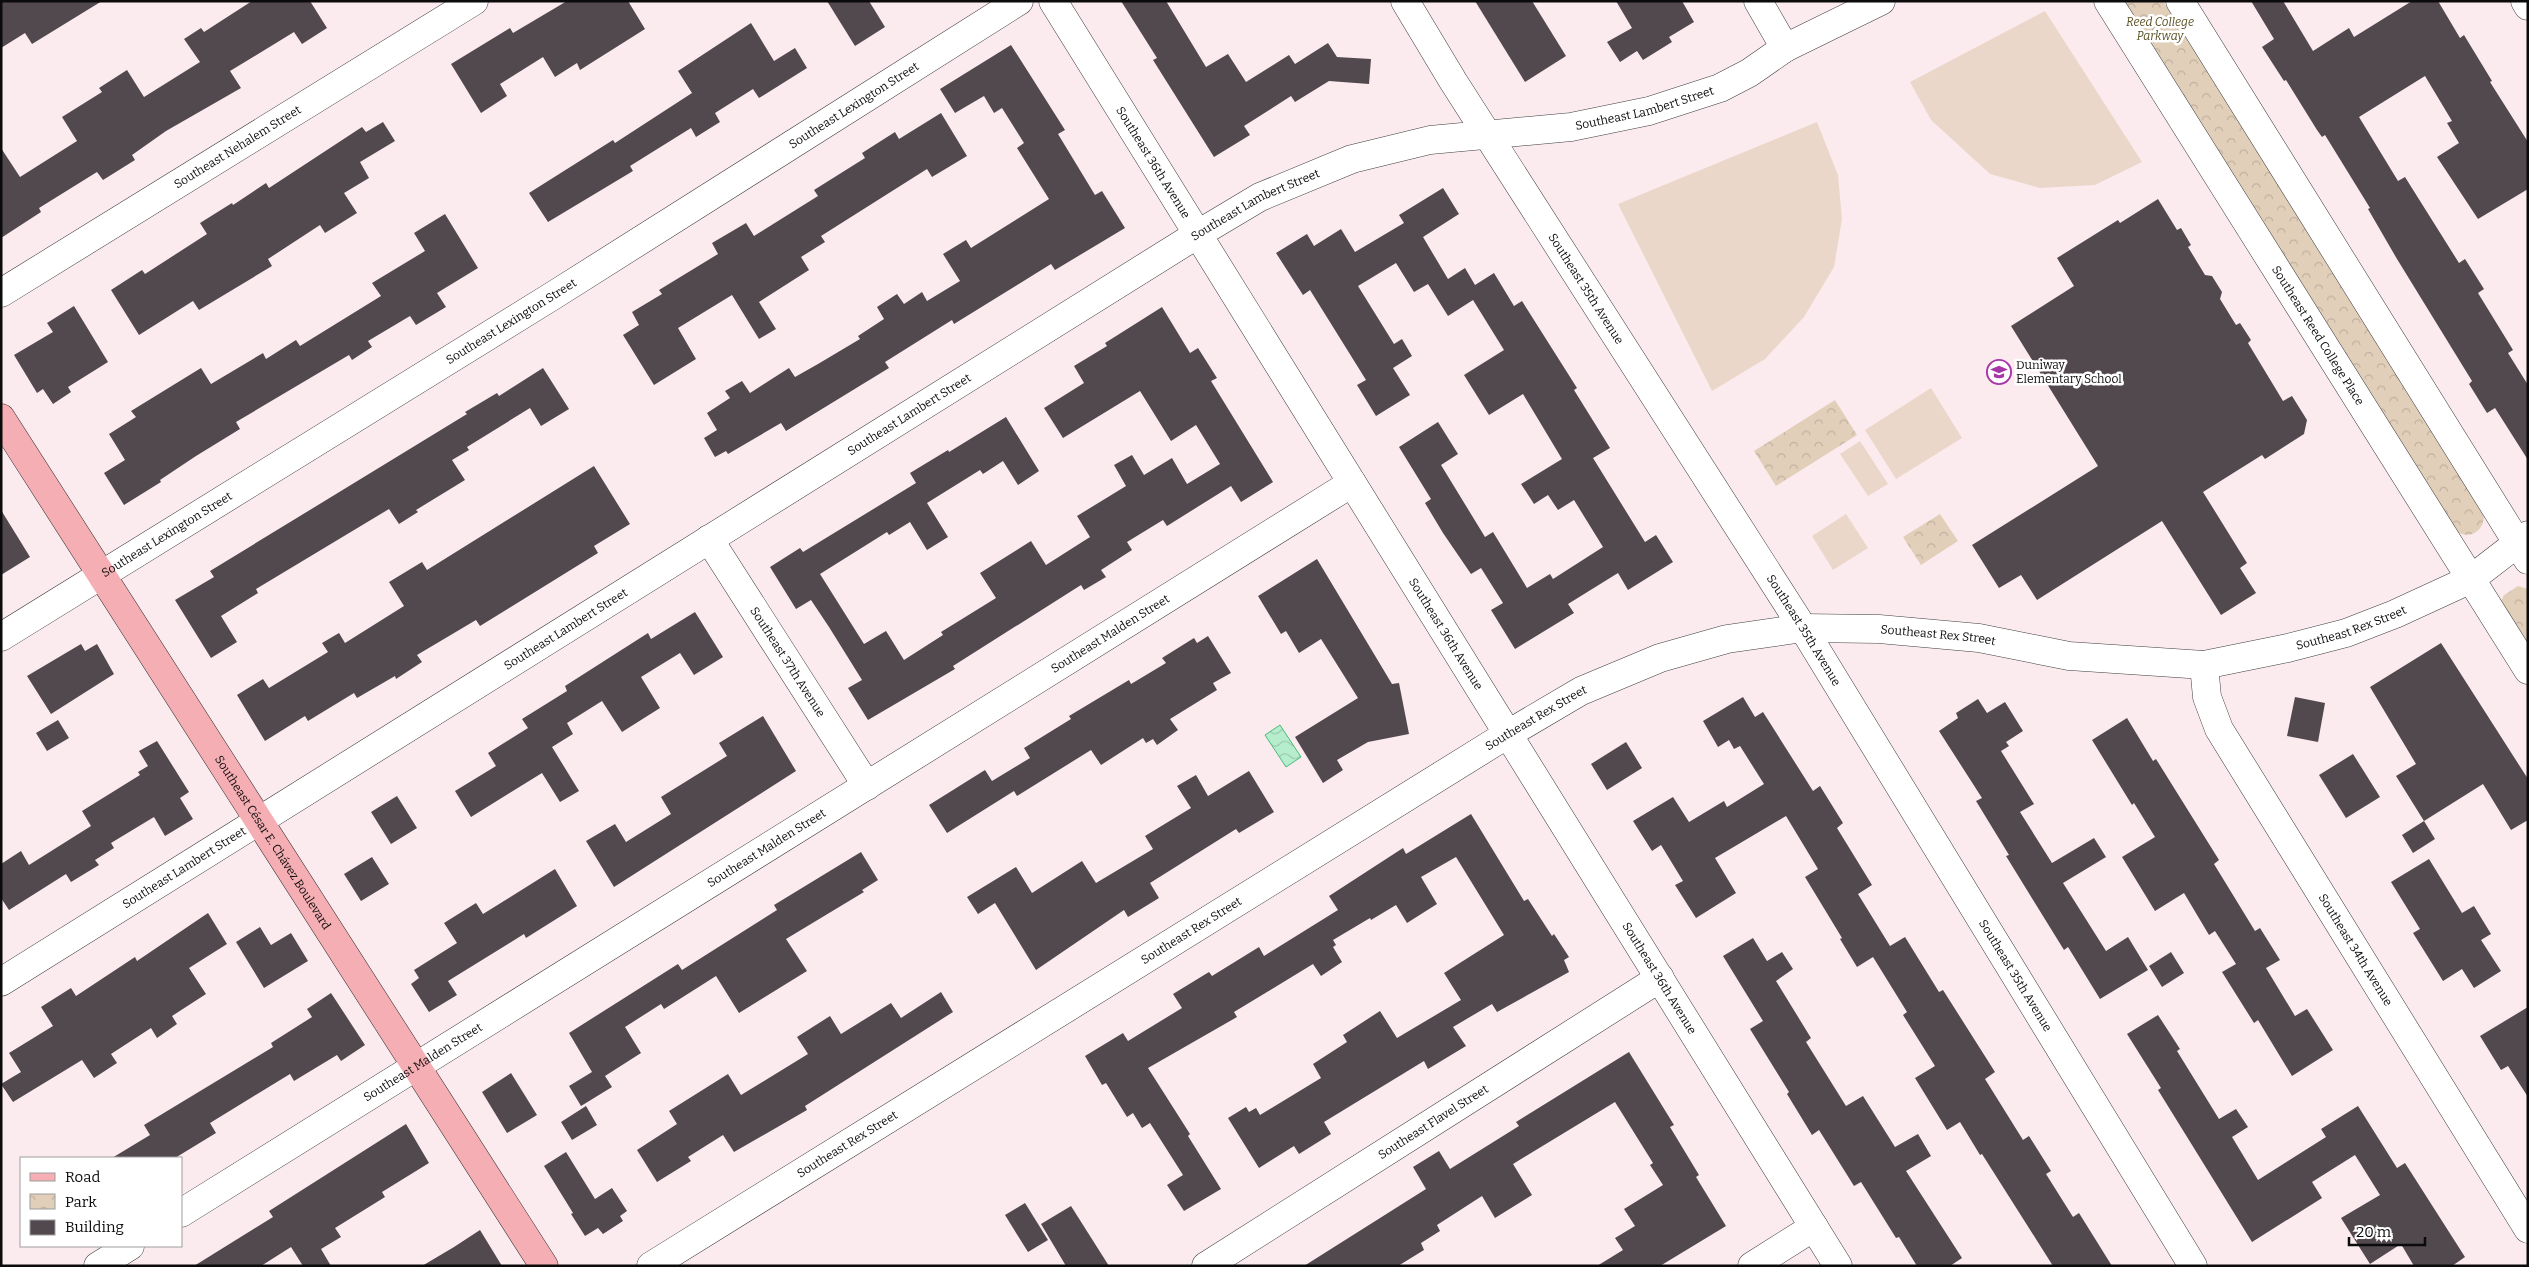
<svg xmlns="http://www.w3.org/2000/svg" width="2529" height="1267" font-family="Bitter,serif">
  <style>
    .park { fill: url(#park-crowns) }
    .pitch { fill: #ebd7ca }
    .water { fill: url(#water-waves); stroke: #46bb7a }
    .building { fill: #52494e }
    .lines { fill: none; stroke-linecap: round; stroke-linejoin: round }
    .street-casing { stroke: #3e3e3e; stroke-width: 29 }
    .secondary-casing { stroke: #2d2d2d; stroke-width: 29 }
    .street { stroke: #fff; stroke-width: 28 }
    .secondary { stroke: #f5aeb3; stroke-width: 28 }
    .labels { text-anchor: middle; stroke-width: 5; stroke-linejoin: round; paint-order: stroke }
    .park-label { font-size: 12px; font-style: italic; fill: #5a5124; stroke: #fff }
    .street-label { font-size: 12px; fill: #0b0b0b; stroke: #fff }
    .poi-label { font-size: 12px; fill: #0b0b0b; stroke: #fff; text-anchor: start }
  </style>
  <defs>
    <pattern id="park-crowns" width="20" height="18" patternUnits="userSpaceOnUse" patternTransform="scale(1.25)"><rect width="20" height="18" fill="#e2cfba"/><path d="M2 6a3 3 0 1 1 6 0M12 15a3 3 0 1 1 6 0" fill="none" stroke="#c1b09f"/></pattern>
    <pattern id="water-waves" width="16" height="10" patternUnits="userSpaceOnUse" patternTransform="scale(1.25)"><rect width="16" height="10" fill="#b6eecd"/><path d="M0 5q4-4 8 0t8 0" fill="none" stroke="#9bcbaf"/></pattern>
  </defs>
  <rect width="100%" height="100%" fill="#fcebee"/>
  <g class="park">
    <path d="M2122 1H2163L2483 511C2488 530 2468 543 2454 529Z"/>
    <polygon points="1835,400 1857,435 1776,486 1754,451"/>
    <polygon points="1940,514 1958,541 1921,565 1903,537"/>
    <polygon points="2518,586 2528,589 2528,651 2500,603 2504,595"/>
  </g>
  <g class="pitch">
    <polygon points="2045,11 2142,162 2095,185 2040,188 1990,174 1931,120 1910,82"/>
    <polygon points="1817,122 1838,175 1842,219 1834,267 1804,317 1765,359 1712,391 1618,204"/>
    <polygon points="1931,388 1962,438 1896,479 1865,430"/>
    <polygon points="1860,441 1888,484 1868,496 1840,454"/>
    <polygon points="1846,514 1868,548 1833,570 1812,536"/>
  </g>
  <polygon class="water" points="1280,725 1301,757 1286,767 1265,735"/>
  <g class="building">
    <polygon points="1,1 102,1 32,44 25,33 1,48"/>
    <polygon points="252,1 310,1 327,28 302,44 294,32 230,71 241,88 166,131 132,155 135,160 103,180 97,172 39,208 41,212 1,238 1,148 20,177 77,141 62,117 102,92 99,88 127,70 144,97 200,62 184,39 201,28 204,32"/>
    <polygon points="567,1 628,1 645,29 580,70 577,63 555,77 543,57 500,84 507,96 481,113 451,64 510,28 513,33"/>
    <polygon points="827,1 869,1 885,27 855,46"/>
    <polygon points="1121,1 1166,1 1206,67 1228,54 1246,82 1289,55 1295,64 1328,43 1337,57 1371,59 1369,84 1329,81 1295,102 1291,96 1244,126 1250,135 1214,157 1153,60 1157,58"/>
    <polygon points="1475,1 1532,1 1566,56 1525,82"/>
    <polygon points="1616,1 1682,1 1694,22 1669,37 1672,42 1643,60 1637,51 1620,62 1607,42 1632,28"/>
    <polygon points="2251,1 2283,1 2313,51 2349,28 2354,37 2412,1 2438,1 2460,38 2464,35 2492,81 2490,82 2528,142 2528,189 2478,219 2437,157 2459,143 2447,123 2452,121 2425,76 2359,117 2398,181 2405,177 2459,263 2465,259 2484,289 2478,293 2513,350 2508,353 2528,385 2528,460 2495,408 2487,413 2469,384 2472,381 2397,259 2368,209 2370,208 2325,135 2322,137 2317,130 2286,80 2284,81 2262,47 2274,39"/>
    <polygon points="751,23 774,61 795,48 807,68 759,98 753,89 715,113 720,122 696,137 691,128 630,166 633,171 548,222 529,193 613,140 615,143 692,93 678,71"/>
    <polygon points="1011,45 1065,130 1058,134 1095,195 1102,191 1125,228 1055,270 1051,264 954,324 952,320 885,362 889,368 786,431 781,423 728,454 726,451 715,457 704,438 717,430 707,413 730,398 725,391 742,381 750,393 789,368 795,377 818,364 860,339 858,336 884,319 877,307 897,294 904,304 922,292 927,301 960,281 943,254 966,240 971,248 1049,199 1017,148 1024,143 1002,108 994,113 984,96 955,113 940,89"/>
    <polygon points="941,113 967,156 932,177 927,169 821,236 825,242 801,257 809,270 759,302 776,329 759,339 732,295 678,328 696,359 654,385 623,335 639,325 632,312 662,294 659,290 718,254 712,243 746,223 754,236 818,196 814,190 865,158 862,153 895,132 899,139"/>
    <polygon points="383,122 395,141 360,162 369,178 344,193 357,213 325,233 320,225 268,259 272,266 199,310 193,301 139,335 111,290 142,270 145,274 207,234 200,223 232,203 233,205 266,183 269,188 362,127 366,132"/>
    <polygon points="1443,188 1459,214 1423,237 1448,279 1465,268 1475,285 1494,273 1514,306 1522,301 1577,388 1574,390 1610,448 1593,458 1645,542 1656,535 1673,562 1628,590 1618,573 1568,604 1574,613 1515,649 1491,610 1503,603 1481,568 1471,574 1443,533 1425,503 1431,499 1399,447 1438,422 1458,454 1441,465 1485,537 1493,532 1527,588 1550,574 1553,579 1603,547 1574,500 1558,510 1548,495 1534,504 1521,484 1562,459 1523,394 1489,415 1464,375 1504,350 1473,300 1448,316 1428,284 1414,292 1396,263 1358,286 1394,344 1402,339 1412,356 1393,368 1410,395 1376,416 1357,385 1366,380 1310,290 1303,295 1276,253 1307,234 1314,246 1341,229 1355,252 1404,223 1399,215"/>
    <polygon points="2158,199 2177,230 2181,228 2191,245 2188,247 2205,275 2212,276 2222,292 2220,299 2236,325 2240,323 2251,340 2248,343 2283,401 2292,396 2307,420 2304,434 2265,459 2262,455 2203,492 2247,563 2240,568 2256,593 2221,615 2162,521 2037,600 2021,575 1999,588 1972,545 2098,466 2011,326 2074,286 2057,258 2118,220 2120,223"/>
    <polygon points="445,214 478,268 437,293 446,307 416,325 410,316 368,341 372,347 352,360 349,355 236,422 240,429 196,456 160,480 161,482 124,505 104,473 125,460 109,434 136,417 131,411 201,368 211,384 263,353 266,359 296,340 300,346 381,296 372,283 425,251 414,233"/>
    <polygon points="74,306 108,362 68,387 71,392 53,404 43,389 37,393 14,355 53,332 47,323"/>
    <polygon points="1162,307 1190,353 1198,348 1217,378 1211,381 1273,482 1241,502 1231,486 1167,526 1163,520 1127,542 1132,550 1101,570 1106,577 1084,590 1081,585 953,666 955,669 868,720 848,688 862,680 829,627 811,600 796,609 770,567 800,548 803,552 916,483 910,473 948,450 949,452 1006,417 1039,471 1018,485 1003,461 983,474 980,470 927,503 948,537 927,550 910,522 889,535 887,532 820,574 864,644 886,631 904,660 943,635 941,632 996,598 980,573 1031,541 1046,565 1090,537 1077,516 1126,486 1114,465 1132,455 1144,475 1172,458 1187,484 1220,464 1196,425 1171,441 1140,391 1063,438 1044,408 1084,383 1074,366 1107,346 1105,343"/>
    <polygon points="543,368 569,409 541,426 530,408 467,447 469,450 452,460 465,480 416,510 418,512 399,524 389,509 256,589 258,593 221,616 237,642 211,658 175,600 214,577 210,571 467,414 465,412 497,393 499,396"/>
    <polygon points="594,466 630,524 594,546 598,553 480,626 476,620 417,655 422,662 396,679 395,676 357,698 354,693 308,721 305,716 265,741 237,695 263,679 269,688 328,652 322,643 339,633 345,643 404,606 389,582 422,562 427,570"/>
    <polygon points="1,510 30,557 1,575"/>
    <polygon points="1317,559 1392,684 1399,683 1409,734 1368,742 1337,760 1343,770 1323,783 1295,737 1358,698 1321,639 1299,653 1286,631 1281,634 1258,596"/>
    <polygon points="695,612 723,657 694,675 680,653 641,677 660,708 622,732 602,701 567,723 573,734 552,747 579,791 560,802 542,773 471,817 455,791 496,766 488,753 528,728 522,719 567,691 565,686 648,633 651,639"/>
    <polygon points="1208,636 1231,673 1213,683 1217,690 1170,719 1178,730 1157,745 1153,739 1146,743 1143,738 1101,765 1091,750 1017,796 1014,791 947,833 929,805 985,770 992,781 1030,758 1024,748 1071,719 1069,716 1129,680 1131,684 1166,663 1162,658 1194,638 1197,643"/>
    <polygon points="2441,643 2528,779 2528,820 2511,830 2483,784 2424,821 2396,776 2416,764 2370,687"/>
    <polygon points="81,644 85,651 97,644 114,674 51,714 27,676"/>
    <polygon points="1743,697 1755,717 1763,712 1813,791 1820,786 1843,823 1837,828 1872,885 1858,894 1890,946 1905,937 1939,992 1943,990 1995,1072 1985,1079 2023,1140 2029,1136 2051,1171 2046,1174 2073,1217 2079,1213 2112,1266 2053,1266 1982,1154 1980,1155 1960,1122 1947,1130 1915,1078 1935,1066 1903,1015 1907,1012 1873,957 1857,967 1840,939 1842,938 1805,877 1818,869 1786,816 1715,858 1736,893 1696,918 1675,885 1683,881 1661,845 1652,851 1633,821 1673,797 1689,822 1724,801 1727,807 1764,784 1740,746 1734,749 1729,740 1718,747 1703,721"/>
    <polygon points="2295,697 2325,703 2318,742 2287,736"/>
    <polygon points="1978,699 1987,713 2005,702 2023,731 2006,742 2009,746 2001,751 2034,804 2020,812 2052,863 2094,838 2106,857 2063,883 2106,951 2128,937 2148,970 2100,999 2068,947 2064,950 2006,856 2009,855 1976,801 1982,798 1939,731 1958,718 1956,713"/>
    <polygon points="763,716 796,771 614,887 586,841 615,824 626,842 671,814 661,797 727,756 719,743"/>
    <polygon points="2127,718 2153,761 2156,759 2219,860 2214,864 2255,931 2260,928 2280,960 2266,968 2295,1016 2307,1009 2333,1050 2292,1076 2258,1020 2254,1023 2222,972 2236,964 2215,931 2209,935 2184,893 2155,911 2122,857 2155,837 2134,803 2132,805 2092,740"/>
    <polygon points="58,720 69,738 47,751 36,733"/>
    <polygon points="157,741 189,792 180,798 193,819 165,836 154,817 111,843 114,848 95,860 99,865 71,882 66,874 9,910 1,898 1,864 21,851 29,865 91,826 82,811 140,775 138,772 148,766 139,751"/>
    <polygon points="1626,742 1642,768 1607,790 1591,764"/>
    <polygon points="2353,754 2380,797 2346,818 2319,775"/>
    <polygon points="1249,771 1274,812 1239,833 1236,829 1150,883 1159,898 1128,917 1124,910 1036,970 995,903 978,914 967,897 1016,867 1032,893 1082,861 1096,883 1153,849 1145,836 1191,808 1177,786 1196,775 1208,796"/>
    <polygon points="397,796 417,828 391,844 371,812"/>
    <polygon points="1471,814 1524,901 1528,899 1552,936 1554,934 1569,957 1564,960 1569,972 1497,1012 1492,1004 1453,1027 1466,1046 1428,1069 1424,1061 1324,1122 1331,1134 1299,1154 1294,1146 1259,1168 1228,1118 1246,1107 1249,1112 1256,1108 1260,1115 1321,1078 1313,1064 1347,1042 1343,1035 1380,1011 1397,1038 1461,1000 1444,973 1504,935 1456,857 1421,877 1437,904 1407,923 1396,905 1371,920 1370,918 1333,940 1336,945 1333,947 1342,962 1321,976 1313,964 1234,1012 1237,1017 1148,1068 1190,1134 1188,1136 1221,1189 1184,1211 1167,1185 1183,1175 1150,1123 1142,1128 1133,1113 1127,1117 1106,1083 1102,1085 1085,1056 1123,1033 1128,1041 1182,1008 1173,994 1209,972 1212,976 1259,947 1264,956 1338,910 1329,896 1403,848 1406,854"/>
    <polygon points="2424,821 2435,839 2413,853 2402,835"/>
    <polygon points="861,852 878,880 862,890 864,892 786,939 807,971 739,1013 716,976 664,1009 661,1004 625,1027 641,1053 605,1076 612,1087 581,1106 569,1086 592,1072 569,1033 678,964 682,970 777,910 774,905"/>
    <polygon points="372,857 389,884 361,901 344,874"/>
    <polygon points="2429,859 2462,913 2474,906 2491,934 2481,940 2501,971 2474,988 2462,969 2443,981 2413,933 2420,929 2391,882"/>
    <polygon points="555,869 577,906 526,938 524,934 448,981 457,995 429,1012 411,984 419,978 414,970 457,943 444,923 476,903 483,914"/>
    <polygon points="208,913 227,944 189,968 206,994 172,1016 177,1024 157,1038 151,1028 111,1054 117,1063 94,1078 82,1060 13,1102 1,1084 21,1072 9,1053 53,1026 41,1007 71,988 76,996 135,957 137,961"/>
    <polygon points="260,927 271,945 291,933 308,961 264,988 236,942"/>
    <polygon points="1753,938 1767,961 1782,952 1793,969 1776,981 1811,1038 1806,1042 1846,1106 1863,1096 1895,1147 1918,1134 1931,1156 1906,1171 1962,1258 1950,1266 1917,1266 1899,1237 1896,1238 1861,1182 1854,1186 1819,1130 1812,1135 1787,1094 1789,1092 1750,1029 1763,1021 1723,956"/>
    <polygon points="2171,952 2184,973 2162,987 2149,966"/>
    <polygon points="941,992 953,1012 805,1106 807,1110 734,1152 723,1135 688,1157 691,1161 657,1182 637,1150 677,1124 669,1111 728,1074 741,1095 808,1054 797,1037 830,1016 841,1034 891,1003 901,1018"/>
    <polygon points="331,993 365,1045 341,1061 337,1055 294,1081 290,1074 210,1123 216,1133 175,1158 112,1158 150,1135 144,1125 273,1047 271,1043 312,1017 307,1009"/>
    <polygon points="2528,1007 2528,1097 2508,1066 2501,1070 2480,1036"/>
    <polygon points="2158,1015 2180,1049 2177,1051 2219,1119 2236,1109 2248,1127 2232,1137 2258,1180 2326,1137 2321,1129 2358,1106 2397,1168 2405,1163 2465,1257 2452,1266 2414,1266 2401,1244 2370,1264 2341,1218 2380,1195 2355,1155 2312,1182 2322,1198 2252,1242 2158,1090 2161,1088 2127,1034"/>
    <polygon points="1629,1052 1674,1125 1670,1127 1699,1175 1696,1177 1726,1226 1660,1266 1597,1266 1623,1250 1615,1238 1635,1226 1624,1209 1663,1185 1650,1165 1653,1163 1615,1102 1513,1164 1532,1195 1495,1218 1482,1196 1437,1225 1440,1231 1421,1243 1424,1250 1398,1266 1304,1266 1426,1189 1413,1167 1439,1151 1450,1169 1519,1126 1516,1122"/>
    <polygon points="511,1073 537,1115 507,1133 482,1092"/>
    <polygon points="586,1106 597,1125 572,1140 561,1122"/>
    <polygon points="406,1124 429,1163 382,1192 385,1197 335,1228 341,1237 321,1249 331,1266 303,1266 291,1247 261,1266 194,1266 273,1217 269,1211"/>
    <polygon points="566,1152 595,1199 612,1188 627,1211 620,1216 623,1221 603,1234 598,1228 585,1236 571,1214 573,1213 544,1166"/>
    <polygon points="1025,1203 1048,1240 1028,1252 1005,1215"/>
    <polygon points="1071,1206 1109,1266 1066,1266 1041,1224"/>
    <polygon points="480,1230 502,1266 422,1266 454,1247"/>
  </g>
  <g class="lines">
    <defs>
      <g id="street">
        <path id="s1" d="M1053 1 1838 1266"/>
        <path id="s2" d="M1405 1 1453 81 1803 628 2193 1266"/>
        <polyline points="1758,1 1785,48"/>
        <path id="s3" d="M2108 1 2528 670"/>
        <polyline points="2180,1 2528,560"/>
        <polyline points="2525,1 2528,6"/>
        <path id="s4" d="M1 293 474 1"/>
        <path id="s5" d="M709 539 867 786"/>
        <path id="s6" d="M1 637 554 295 1019 1"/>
        <path id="s7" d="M2204 665 2207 697 2219 729 2528 1229"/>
        <path id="s8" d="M1 982 1198 234 1260 197 1352 159 1430 140 1571 127 1649 111 1720 88 1749 73 1785 48 1881 1"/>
        <path id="s9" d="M181 1213 1352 483"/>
        <polyline points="98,1266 130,1246"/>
        <path id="s10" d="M651 1266 1508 734 1581 691 1660 658 1727 639 1803 628 1879 629 1979 638 2069 656 2204 665 2288 648 2346 633 2395 614 2471 579 2528 535"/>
        <path id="s11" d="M1206 1266 1660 978"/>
        <polyline points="1752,1266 1814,1227"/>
      </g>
      <g id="secondary">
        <path id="s12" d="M1 418 544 1266"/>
      </g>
    </defs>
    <use href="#street" class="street-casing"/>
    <use href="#secondary" class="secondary-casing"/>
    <use href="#street" class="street"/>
    <use href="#secondary" class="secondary"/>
  </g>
  <defs>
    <symbol id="school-ring" viewBox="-11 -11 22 22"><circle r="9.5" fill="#fff" stroke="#a835a9" stroke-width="1.5"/><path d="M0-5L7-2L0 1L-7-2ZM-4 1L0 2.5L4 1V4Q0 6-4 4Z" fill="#a835a9"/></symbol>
  </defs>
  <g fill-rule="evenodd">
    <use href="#school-ring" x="1985" y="358" width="28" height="28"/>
  </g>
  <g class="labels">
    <g class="park-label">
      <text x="2160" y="26">Reed College<tspan x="2160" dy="14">Parkway</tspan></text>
    </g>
    <g class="street-label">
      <text dy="4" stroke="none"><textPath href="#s6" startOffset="1005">Southeast Lexington Street</textPath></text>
      <text dy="4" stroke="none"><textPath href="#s8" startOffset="1881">Southeast Lambert Street</textPath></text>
      <text dy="4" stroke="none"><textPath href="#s4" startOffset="278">Southeast Nehalem Street</textPath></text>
      <text dy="4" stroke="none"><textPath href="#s1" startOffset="190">Southeast 36th Avenue</textPath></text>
      <text dy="4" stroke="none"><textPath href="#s8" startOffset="1476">Southeast Lambert Street</textPath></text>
      <text dy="4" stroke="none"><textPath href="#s2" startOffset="340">Southeast 35th Avenue</textPath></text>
      <text dy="4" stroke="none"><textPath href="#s6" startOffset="600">Southeast Lexington Street</textPath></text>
      <text dy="4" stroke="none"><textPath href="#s3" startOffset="395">Southeast Reed College Place</textPath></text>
      <text dy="4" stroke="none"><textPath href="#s8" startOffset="1071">Southeast Lambert Street</textPath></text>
      <text dy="4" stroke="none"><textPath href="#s6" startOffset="195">Southeast Lexington Street</textPath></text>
      <text dy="4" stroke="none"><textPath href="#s10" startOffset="1881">Southeast Rex Street</textPath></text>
      <text dy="4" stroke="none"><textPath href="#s8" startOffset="666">Southeast Lambert Street</textPath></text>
      <text dy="4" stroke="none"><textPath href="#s2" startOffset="745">Southeast 35th Avenue</textPath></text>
      <text dy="4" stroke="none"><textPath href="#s9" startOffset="1095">Southeast Malden Street</textPath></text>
      <text dy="4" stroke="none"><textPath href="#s1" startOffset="745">Southeast 36th Avenue</textPath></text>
      <text dy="4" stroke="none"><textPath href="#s10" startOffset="1461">Southeast Rex Street</textPath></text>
      <text dy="4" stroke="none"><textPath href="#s5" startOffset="146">Southeast 37th Avenue</textPath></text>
      <text dy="4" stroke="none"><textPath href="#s10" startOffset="1041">Southeast Rex Street</textPath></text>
      <text dy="4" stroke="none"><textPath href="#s12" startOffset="504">Southeast César E. Chávez Boulevard</textPath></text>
      <text dy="4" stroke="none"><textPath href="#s9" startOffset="690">Southeast Malden Street</textPath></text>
      <text dy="4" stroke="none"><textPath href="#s8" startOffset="216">Southeast Lambert Street</textPath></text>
      <text dy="4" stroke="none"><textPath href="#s10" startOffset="636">Southeast Rex Street</textPath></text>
      <text dy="4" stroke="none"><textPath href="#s7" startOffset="326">Southeast 34th Avenue</textPath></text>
      <text dy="4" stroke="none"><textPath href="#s2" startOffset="1150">Southeast 35th Avenue</textPath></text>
      <text dy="4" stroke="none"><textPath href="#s1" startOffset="1150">Southeast 36th Avenue</textPath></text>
      <text dy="4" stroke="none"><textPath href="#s9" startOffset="285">Southeast Malden Street</textPath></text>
      <text dy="4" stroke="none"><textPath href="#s11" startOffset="269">Southeast Flavel Street</textPath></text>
      <text dy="4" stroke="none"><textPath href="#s10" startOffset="231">Southeast Rex Street</textPath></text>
    </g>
    <g class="poi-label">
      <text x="2016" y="369">Duniway<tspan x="2016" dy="14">Elementary School</tspan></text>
    </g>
  </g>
  <rect width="2529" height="1267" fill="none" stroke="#0b0b0b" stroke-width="5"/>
  <rect x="20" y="1157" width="162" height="90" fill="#ffffff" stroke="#9d9d9d"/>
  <rect x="30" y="1173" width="25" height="8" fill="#f5aeb3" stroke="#9d9d9d"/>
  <text x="65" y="1182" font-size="15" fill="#0b0b0b">Road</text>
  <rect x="30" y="1194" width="25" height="15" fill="url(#park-crowns)" stroke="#9d9d9d"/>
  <text x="65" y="1207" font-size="15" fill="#0b0b0b">Park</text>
  <rect x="30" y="1220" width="25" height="15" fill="#52494e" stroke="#9d9d9d"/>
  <text x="65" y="1232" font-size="15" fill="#0b0b0b">Building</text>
  <path d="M2349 1237v8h76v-8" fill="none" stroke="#0b0b0b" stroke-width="2.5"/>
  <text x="2356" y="1237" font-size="15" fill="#0b0b0b" stroke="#ffffff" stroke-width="4" paint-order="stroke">20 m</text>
</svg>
